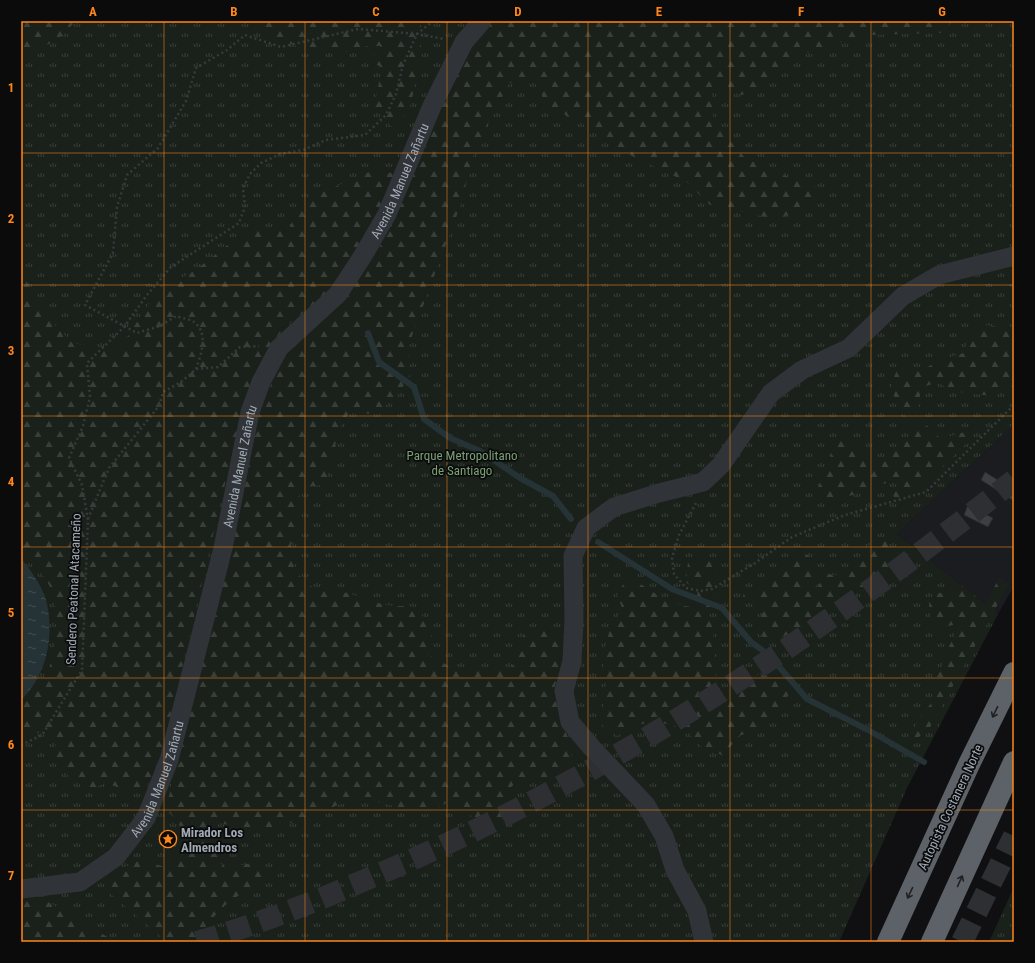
<svg xmlns="http://www.w3.org/2000/svg" width="1035" height="963" font-family="'Roboto Condensed',sans-serif">
  <style>
    .built { fill: #1b1c1f }
    .grass { fill: url(#grass-tufts) }
    .forest { fill: url(#forest-firs) }
    .water { fill: url(#water-ripples) }
    .lines { fill: none; stroke-linecap: round; stroke-linejoin: round }
    .stream { stroke: #253236; stroke-width: 6 }
    .building { fill: #3c3e42; stroke: #2a2a2e }
    .highway-tunnel { stroke: #2d2f32; stroke-width: 22; stroke-dasharray: 22 11; stroke-linecap: butt }
    .path { stroke: #363a3e; stroke-width: 2.5; stroke-dasharray: 2 3; stroke-linecap: butt }
    .street { stroke: #303337; stroke-width: 19 }
    .highway { stroke: #5c6268; stroke-width: 22 }
    .oneway { stroke: #1f2123 }
    .grid { fill: none; stroke: #ff861a; stroke-width: 1; stroke-opacity: 0.55 }
    .labels { text-anchor: middle; stroke-width: 3.5; stroke-linejoin: round; paint-order: stroke }
    .street-label { font-size: 13px; fill: #9faab4; stroke: #0b0b0c }
    .park-label { font-size: 13px; fill: #7aa174; stroke: #0b0b0c }
    .poi-label { font-size: 13px; font-weight: bold; fill: #9faab4; stroke: #0b0b0c; text-anchor: start }
    .neatline { fill: none; stroke: #ff861a; stroke-width: 1.5 }
    .grid-label { font-size: 13px; text-anchor: middle; font-weight: bold; fill: #ff861a }
  </style>
  <defs>
    <pattern id="grass-tufts" width="24" height="20" patternUnits="userSpaceOnUse"><rect width="24" height="20" fill="#1a211a"/><path d="M3 7l-1-3M5 7V3M7 7l1-3M15 17l-1-3M17 17v-4M19 17l1-3" fill="none" stroke="#383f39"/></pattern>
    <pattern id="forest-firs" width="22" height="20" patternUnits="userSpaceOnUse"><rect width="22" height="20" fill="#1a211a"/><path d="M5 1l3.5 6h-7zM16 11l3.5 6h-7z" fill="#383f39"/></pattern>
    <pattern id="water-ripples" width="26" height="14" patternUnits="userSpaceOnUse"><rect width="26" height="14" fill="#253236"/><path d="M2 4q2-2 4 0t4 0M15 11q2-2 4 0t4 0" fill="none" stroke="#414d51"/></pattern>
  </defs>
  <rect width="100%" height="100%" fill="#101012"/>
  <polygon class="built" points="1014,424 1014,586 998,614 897,534"/>
  <g class="grass">
    <polygon points="21,21 1014,21 1014,424 897,534 998,614 907,788 839,942 21,942"/>
    <polygon points="1014,887 1014,942 989,942"/>
  </g>
  <g class="forest">
    <path d="M21 21H75C60 42 46 48 21 49Z"/>
    <polygon points="255,21 421,21 421,61 409,111 392,127 374,107 382,68 370,60 381,46 366,46 354,52 310,51 274,38 257,28"/>
    <path d="M493 21H953L941 33 867 35 816 49 783 62 766 86 742 95 712 86 713 121 746 159 791 178 816 185 812 207 776 219 710 205 687 182 634 157 615 147 579 121 548 107 532 76 510 83 490 119 473 156 461 204 409 344 410 379 378 414 349 413 336 434 335 458 322 485 300 488 299 519 290 548 296 569 303 581 318 591 344 592 385 605 416 607 433 630 427 654 460 672 478 669 510 672 524 635 542 626 562 631 565 643 563 657 561 670 555 685 557 712 572 747 571 773 553 780 530 776 512 786 505 804 500 825 488 842 477 820 450 801 425 814 359 797 278 828 240 827 219 823 203 845 221 850 219 863 228 869 258 861 267 879 259 890C253 892 244 893 238 896 220 906 207 925 195 942H167L105 889 108 875 140 860 162 866 183 854C185 830 182 826 166 809L259 412 285 356 345 299 390 231 436 114 472 41Z"/>
    <path d="M374 170 397 174 383 204 334 287 282 330 254 377 235 441 160 762 142 795 105 783 90 790 70 779 54 752 57 738 35 732 21 738V704C26 701 32 697 36 693 56 672 63 611 49 585 43 573 30 561 21 549V271L43 312 71 342 88 347 116 349 124 342 162 284C204 278 224 232 270 227 276 226 283 228 289 229L300 202Z"/>
    <polygon points="984,325 1009,329 1014,339 1013,385 992,396 951,391 938,382 920,388 920,403 915,417 923,422 941,439 971,430 970,440 910,498 901,503 894,497 892,492 903,477 853,495 829,500 818,494 820,481 832,465 831,452 842,437 854,439 862,455 879,461 903,444 913,428 895,399 891,385 897,370 911,367 924,369 940,360 964,353 969,333"/>
    <polygon points="885,536 890,547 891,572 851,597 831,606 820,618 793,633 769,640 753,631 762,624 762,613 755,601 741,604 744,593 761,585 791,558 808,555 816,576 817,588 825,574 844,576 868,546"/>
    <path d="M707 557 715 568 719 592 708 613 713 626 717 702 753 675 781 673 792 687 778 712 762 729 738 736 724 756 700 746 685 729 655 721 638 725 617 736 602 725 606 682 602 659 611 625 623 610 617 595 628 576C649 589 666 603 691 607L698 593 686 582 688 562Z"/>
    <polygon points="999,578 1009,584 928,731 914,740 912,732 921,716 932,702 933,683 940,672 946,652 956,633 957,624 936,629 930,615 929,603 939,593 948,592 958,587 984,607"/>
    <polygon points="21,901 48,902 116,942 21,942"/>
  </g>
  <path class="water" d="M21 558C31 571 41 584 46 600 55 635 47 675 21 700Z"/>
  <g class="lines">
    <g class="stream">
      <polyline points="368,333 379,362 414,387 424,419 450,438 480,451 520,478 553,496 571,519"/>
      <polyline points="598,542 672,589 722,608 751,642 769,655 807,699 868,730 924,762"/>
    </g>
  </g>
  <g class="building">
    <polygon points="985,472 1014,490 1014,501 981,480"/>
    <polygon points="968,505 993,518 988,527 964,515"/>
  </g>
  <g class="lines">
    <g class="highway-tunnel">
      <path d="M197 942C259 924 320 900 379 874 610 776 819 636 1014 480"/>
      <polyline points="962,942 1014,836"/>
    </g>
    <g class="path">
      <path d="M196 369C201 355 209 333 194 322 190 319 181 318 176 316L160 326 137 333 85 305 113 253 117 207 127 175 158 148 186 101 196 68 227 50 245 35 281 47 358 29 417 34 444 39"/>
      <polyline points="696,503 679,535 672,558 674,574 686,588 701,591 712,589 755,563 792,537 845,515 926,492 1014,405"/>
      <polyline points="88,519 109,468 159,406 163,392 181,382 196,369 218,367 240,347 259,346"/>
      <polyline points="21,745 42,735 82,670 88,520 82,485 69,458 83,426 90,397 87,363 124,327 147,295 171,267 239,223 245,207 243,188 250,174 261,163 280,154 303,150 326,140 365,135 386,115 396,94 403,65 417,34 433,21"/>
    </g>
    <g class="street">
      <path id="s1" d="M21 889 80 882 116 857 146 818 169 760 223 548 250 412 261 382 279 348 338 294 364 254 387 214 432 106 464 42 482 21"/>
      <polyline points="704,942 697,911 675,870 664,836 646,805 592,748 570,722 564,691 572,661 574,620 573,556 586,528 614,507 659,493 703,482 721,465 771,393 802,370 849,348 903,296 939,275 1014,256"/>
    </g>
    <g class="highway">
      <polyline points="888,942 970,762 1014,673"/>
      <polyline points="932,942 1014,762"/>
    </g>
  </g>
  <defs><path id="oneway-shaft" d="M-6 0H5M1.5-3L5.5 0L1.5 3" fill="none" stroke-width="1.6" stroke-linecap="round" stroke-linejoin="round"/></defs>
  <g class="oneway">
    <use href="#oneway-shaft" transform="translate(995 712) rotate(116)"/>
    <use href="#oneway-shaft" transform="translate(960 881) rotate(-66)"/>
    <use href="#oneway-shaft" transform="translate(910 893) rotate(115)"/>
  </g>
  <path class="grid" d="M164 21V942M305 21V942M447 21V942M588 21V942M730 21V942M871 21V942M21 153H1014M21 285H1014M21 416H1014M21 547H1014M21 678H1014M21 810H1014"/>
  <defs>
    <symbol id="sight-ring" viewBox="-11 -11 22 22"><circle r="9.5" fill="#0b0b0c" stroke="#ff861a" stroke-width="1.5"/><path d="M0-6L1.8-2.2L6-1.7L2.9 1.2L3.7 5.4L0 3.3L-3.7 5.4L-2.9 1.2L-6-1.7L-1.8-2.2Z" fill="#ff861a"/></symbol>
  </defs>
  <g fill-rule="evenodd">
    <use href="#sight-ring" x="158" y="829" width="20" height="20"/>
  </g>
  <g class="labels">
    <g class="street-label">
      <text dy="5" stroke="none"><textPath href="#s1" startOffset="852">Avenida Manuel Zañartu</textPath></text>
      <text dy="5" stroke="none"><textPath href="#s1" startOffset="517">Avenida Manuel Zañartu</textPath></text>
      <text transform="translate(73 589) rotate(-88)" y="5">Sendero Peatonal Atacameño</text>
      <text dy="5" stroke="none"><textPath href="#s1" startOffset="193">Avenida Manuel Zañartu</textPath></text>
      <text transform="translate(950 807) rotate(-65)" y="5">Autopista Costanera Norte</text>
    </g>
    <g class="park-label">
      <text x="462" y="460">Parque Metropolitano<tspan x="462" dy="15">de Santiago</tspan></text>
    </g>
    <g class="poi-label">
      <text x="181" y="837">Mirador Los<tspan x="181" dy="15">Almendros</tspan></text>
    </g>
  </g>
  <rect width="1035" height="963" fill="none" stroke="#0b0b0c" stroke-width="44"/>
  <rect x="22" y="22" width="991" height="919" class="neatline"/>
  <g class="grid-label">
    <text x="93" y="16">A</text>
    <text x="234" y="16">B</text>
    <text x="376" y="16">C</text>
    <text x="518" y="16">D</text>
    <text x="659" y="16">E</text>
    <text x="801" y="16">F</text>
    <text x="942" y="16">G</text>
    <text x="11" y="92">1</text>
    <text x="11" y="223">2</text>
    <text x="11" y="355">3</text>
    <text x="11" y="486">4</text>
    <text x="11" y="617">5</text>
    <text x="11" y="749">6</text>
    <text x="11" y="880">7</text>
  </g>
</svg>
